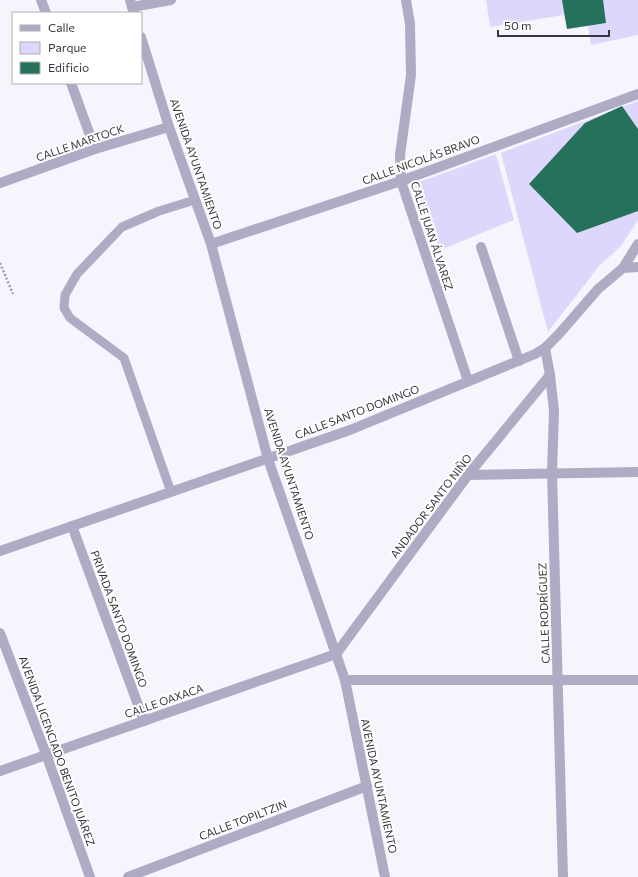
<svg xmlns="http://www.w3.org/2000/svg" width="638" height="877" font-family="Commissioner,sans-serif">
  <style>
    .green { fill: #ddd7fc }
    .building { fill: #25715b }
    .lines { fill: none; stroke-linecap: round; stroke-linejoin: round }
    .path { stroke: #9e9da5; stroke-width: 2.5; stroke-dasharray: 2 2; stroke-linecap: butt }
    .pedestrian { stroke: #afabc5; stroke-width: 9 }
    .minor { stroke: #afabc5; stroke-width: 10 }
    .tertiary { stroke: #afabc5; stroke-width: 10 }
    .labels { text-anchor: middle; stroke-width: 4; stroke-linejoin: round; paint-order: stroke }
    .street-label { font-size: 11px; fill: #37363e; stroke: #fff }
  </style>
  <rect width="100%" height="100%" fill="#f6f5fe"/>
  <g class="green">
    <polygon points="486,0 638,0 638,35 591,45 588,26 567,29 564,15 490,27"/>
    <polygon points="638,101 638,220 621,246 600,265 548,332 501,153"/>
    <polygon points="496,154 514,220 440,250 414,184"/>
  </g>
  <g class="building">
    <polygon points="562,0 603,0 606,23 567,29"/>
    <polygon points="622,106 638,129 638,211 577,233 529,184 585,123"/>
  </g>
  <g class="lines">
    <polyline class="path" points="0,263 13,294"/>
    <polyline class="pedestrian" points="171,492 124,358 70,318 64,308 65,295 77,274 122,227 159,211 195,200"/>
    <g class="minor">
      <polyline points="41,0 46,13"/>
      <polyline points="406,0 410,24 411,75 400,155 401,181 468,381"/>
      <polyline points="132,7 171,0"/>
      <polyline points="71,83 95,149"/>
      <polyline points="0,183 95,149 169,127"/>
      <polyline points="211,244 401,181 638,94"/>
      <polyline points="481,247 519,361"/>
      <polyline points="623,268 638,267"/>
      <polyline points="545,348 550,375 554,411 552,473 563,877"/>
      <polyline points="468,475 638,472"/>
      <polyline points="72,526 144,721"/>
      <polyline points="0,551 350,430 535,354 545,348 559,334 598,289 623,268 638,244"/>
      <polyline points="0,633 46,754 90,877"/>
      <polyline points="345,680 638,680"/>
      <polyline points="0,771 336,654 468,475 550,375"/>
      <polyline points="128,877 367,786"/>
    </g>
    <g class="tertiary">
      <polyline points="130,0 134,13"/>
      <polyline points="141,37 169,127 211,244 268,459 345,680 385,877"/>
    </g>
  </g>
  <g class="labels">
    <g class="street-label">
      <text transform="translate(80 143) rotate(-19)" y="4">CALLE MARTOCK</text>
      <text transform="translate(421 160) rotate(-20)" y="4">CALLE NICOLÁS BRAVO</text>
      <text transform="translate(196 164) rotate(71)" y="4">AVENIDA AYUNTAMIENTO</text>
      <text transform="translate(432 236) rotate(72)" y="4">CALLE JUAN ÁLVAREZ</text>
      <text transform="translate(357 412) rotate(-21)" y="4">CALLE SANTO DOMINGO</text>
      <text transform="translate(289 474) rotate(72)" y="4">AVENIDA AYUNTAMIENTO</text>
      <text transform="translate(431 506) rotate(-53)" y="4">ANDADOR SANTO NIÑO</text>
      <text transform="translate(544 613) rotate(-92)" y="4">CALLE RODRÍGUEZ</text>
      <text transform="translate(119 619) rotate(70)" y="4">PRIVADA SANTO DOMINGO</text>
      <text transform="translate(164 701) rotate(-19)" y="4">CALLE OAXACA</text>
      <text transform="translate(57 751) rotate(70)" y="4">AVENIDA LICENCIADO BENITO JUÁREZ</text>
      <text transform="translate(379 786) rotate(78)" y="4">AVENIDA AYUNTAMIENTO</text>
      <text transform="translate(243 820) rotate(-21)" y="4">CALLE TOPILTZIN</text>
    </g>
  </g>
  <rect x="12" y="12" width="130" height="72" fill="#ffffff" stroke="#afafb2"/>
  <rect x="20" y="25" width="20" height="6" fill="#afabc5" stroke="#afafb2"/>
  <text x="48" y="32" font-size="12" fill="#37363e">Calle</text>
  <rect x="20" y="42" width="20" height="12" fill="#ddd7fc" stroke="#afafb2"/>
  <text x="48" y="52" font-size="12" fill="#37363e">Parque</text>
  <rect x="20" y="62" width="20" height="12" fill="#25715b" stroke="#afafb2"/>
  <text x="48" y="72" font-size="12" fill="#37363e">Edificio</text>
  <path d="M498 30v6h111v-6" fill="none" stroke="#37363e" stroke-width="2"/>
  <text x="504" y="30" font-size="12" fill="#37363e" stroke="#ffffff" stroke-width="3" paint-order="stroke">50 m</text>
</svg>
